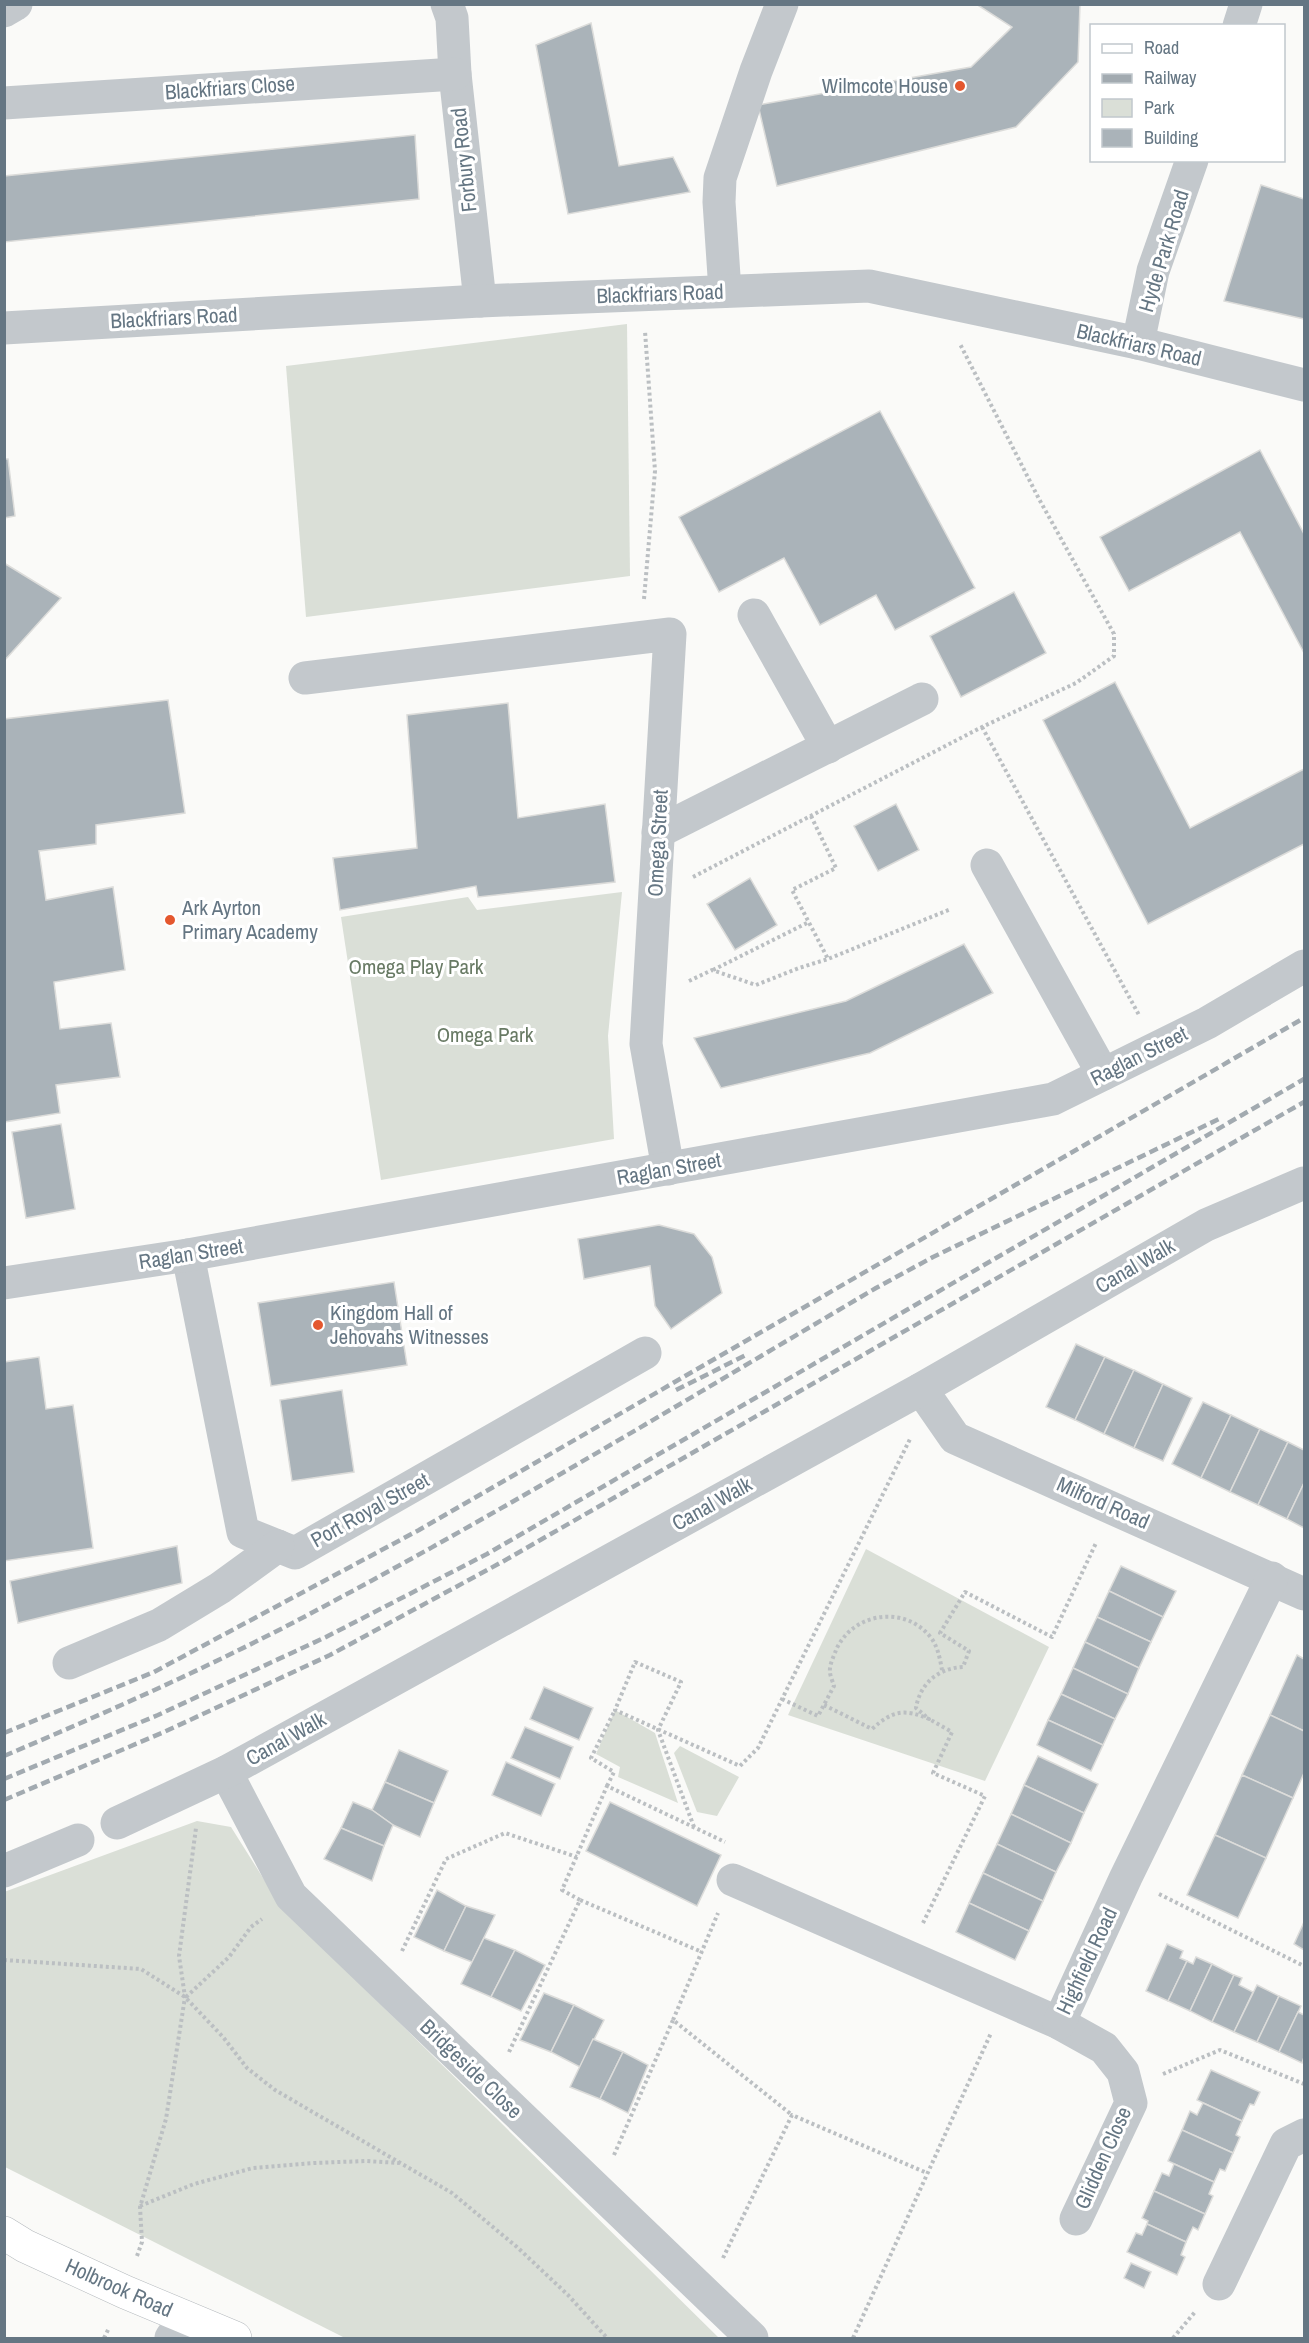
<svg xmlns="http://www.w3.org/2000/svg" width="1309" height="2343" font-family="'Archivo Narrow',sans-serif">
  <style>
    .green { fill: #dadfd7 }
    .building { fill: #aab3b9; stroke: #dcdcda; stroke-width: 1.5 }
    .lines { fill: none; stroke-linecap: round; stroke-linejoin: round }
    .major-casing { stroke: #b5babe; stroke-width: 34 }
    .path { stroke: #bbbfc2; stroke-width: 4; stroke-dasharray: 3 3; stroke-linecap: butt }
    .minor { stroke: #c3c8cc; stroke-width: 33 }
    .major { stroke: #fff; stroke-width: 33 }
    .rail { stroke: #a2aab0; stroke-width: 4.5; stroke-dasharray: 9 4.5; stroke-linecap: butt }
    .poi-dot { fill: #e4572e; stroke: #fff; stroke-width: 2 }
    .labels { text-anchor: middle; stroke-width: 6; stroke-linejoin: round; paint-order: stroke }
    .poi-label { font-size: 21px; fill: #657683; stroke: #fff; text-anchor: start }
    .street-label { font-size: 21px; fill: #657683; stroke: #fff }
    .park-label { font-size: 21px; fill: #687a64; stroke: #fff }
  </style>
  <rect width="100%" height="100%" fill="#fafaf8"/>
  <g class="green">
    <polygon points="627,324 630,576 306,617 286,366"/>
    <polygon points="622,892 608,1036 614,1139 381,1180 341,917 468,897 477,910"/>
    <polygon points="866,1549 1049,1647 985,1781 788,1715"/>
    <polygon points="615,1710 655,1733 678,1803 618,1777 620,1767 596,1754"/>
    <polygon points="680,1746 739,1777 717,1816 697,1812 674,1753"/>
    <polygon points="197,1821 231,1827 280,1905 719,2338 345,2338 5,2167 4,1892"/>
  </g>
  <g class="building">
    <polygon points="976,4 1080,4 1078,62 1016,127 777,186 758,105 971,67 1012,27"/>
    <polygon points="591,23 619,166 673,157 690,192 568,214 536,45"/>
    <polygon points="415,135 419,199 4,242 4,176"/>
    <polygon points="1261,185 1304,199 1304,319 1224,301"/>
    <polygon points="880,411 975,588 895,630 876,595 820,625 784,558 719,592 679,517"/>
    <polygon points="1260,450 1304,534 1304,653 1240,532 1129,591 1100,537"/>
    <polygon points="4,459 8,459 15,516 4,518"/>
    <polygon points="4,563 61,598 4,661"/>
    <polygon points="1014,592 1046,653 961,697 930,636"/>
    <polygon points="1115,682 1190,828 1304,769 1304,844 1148,924 1043,720"/>
    <polygon points="168,700 185,813 96,825 96,844 39,851 46,900 113,887 125,970 54,982 60,1029 111,1023 120,1077 56,1085 60,1113 4,1122 4,719"/>
    <polygon points="508,703 518,818 605,804 615,882 478,897 476,886 340,910 333,858 417,848 407,715"/>
    <polygon points="896,804 919,850 878,871 854,826"/>
    <polygon points="750,878 777,925 735,950 707,904"/>
    <polygon points="964,944 993,993 870,1053 721,1088 694,1038 846,1001"/>
    <polygon points="61,1124 75,1209 26,1218 12,1132"/>
    <polygon points="659,1225 694,1234 712,1257 722,1293 671,1329 655,1306 650,1266 584,1279 578,1239"/>
    <polygon points="394,1282 407,1365 271,1386 258,1303"/>
    <polygon points="1076,1344 1105,1357 1075,1420 1046,1407"/>
    <polygon points="39,1357 46,1409 73,1405 93,1548 4,1561 4,1362"/>
    <polygon points="1105,1357 1134,1370 1104,1434 1075,1420"/>
    <polygon points="1134,1370 1163,1384 1134,1448 1104,1434"/>
    <polygon points="1163,1384 1192,1398 1163,1461 1134,1448"/>
    <polygon points="342,1390 354,1472 292,1481 280,1400"/>
    <polygon points="1203,1402 1231,1415 1201,1478 1172,1464"/>
    <polygon points="1231,1415 1260,1429 1230,1492 1201,1478"/>
    <polygon points="1260,1429 1288,1442 1258,1505 1230,1492"/>
    <polygon points="1288,1442 1304,1450 1304,1483 1287,1519 1258,1505"/>
    <polygon points="1304,1483 1304,1528 1287,1519"/>
    <polygon points="177,1546 182,1583 18,1623 10,1581"/>
    <polygon points="1121,1566 1176,1591 1163,1617 1109,1591"/>
    <polygon points="1109,1591 1163,1617 1151,1642 1097,1617"/>
    <polygon points="1097,1617 1151,1642 1139,1668 1085,1642"/>
    <polygon points="1085,1642 1139,1668 1128,1694 1073,1668"/>
    <polygon points="1297,1655 1304,1659 1304,1731 1270,1715"/>
    <polygon points="1073,1668 1128,1694 1115,1719 1061,1694"/>
    <polygon points="544,1687 593,1708 579,1740 530,1719"/>
    <polygon points="1061,1694 1115,1719 1103,1745 1048,1720"/>
    <polygon points="1270,1715 1304,1731 1304,1773 1293,1798 1242,1775"/>
    <polygon points="1048,1720 1103,1745 1091,1771 1037,1745"/>
    <polygon points="525,1727 573,1747 560,1779 511,1758"/>
    <polygon points="399,1750 448,1771 434,1803 385,1782"/>
    <polygon points="1038,1756 1098,1784 1084,1813 1024,1785"/>
    <polygon points="506,1762 555,1784 541,1816 492,1795"/>
    <polygon points="1242,1775 1293,1798 1266,1858 1215,1835"/>
    <polygon points="385,1782 434,1803 420,1837 393,1825 372,1810"/>
    <polygon points="1024,1785 1084,1813 1071,1843 1011,1814"/>
    <polygon points="353,1802 372,1810 393,1825 384,1846 341,1828"/>
    <polygon points="610,1802 721,1855 697,1906 586,1851"/>
    <polygon points="1011,1814 1071,1843 1056,1872 997,1844"/>
    <polygon points="341,1828 384,1846 372,1881 324,1859"/>
    <polygon points="1215,1835 1266,1858 1238,1918 1187,1895"/>
    <polygon points="997,1844 1056,1872 1043,1901 983,1873"/>
    <polygon points="983,1873 1043,1901 1029,1931 969,1903"/>
    <polygon points="437,1890 466,1906 444,1951 414,1937"/>
    <polygon points="969,1903 1029,1931 1015,1960 956,1932"/>
    <polygon points="466,1906 495,1915 472,1962 444,1951"/>
    <polygon points="1304,1922 1304,1950 1294,1944"/>
    <polygon points="484,1938 515,1950 491,1997 461,1984"/>
    <polygon points="1167,1944 1183,1951 1180,1958 1187,1961 1168,2001 1146,1991"/>
    <polygon points="515,1950 545,1965 521,2011 491,1997"/>
    <polygon points="1196,1957 1212,1964 1190,2011 1168,2001 1187,1961 1193,1964"/>
    <polygon points="1212,1964 1234,1975 1212,2022 1190,2011"/>
    <polygon points="1234,1975 1242,1978 1239,1985 1253,1992 1234,2032 1212,2022"/>
    <polygon points="1257,1985 1279,1996 1257,2042 1234,2032"/>
    <polygon points="544,1993 574,2005 551,2052 520,2040"/>
    <polygon points="1279,1996 1301,2006 1279,2052 1257,2042"/>
    <polygon points="574,2005 604,2020 580,2067 551,2052"/>
    <polygon points="1298,2012 1304,2015 1304,2057 1302,2063 1279,2052"/>
    <polygon points="593,2039 623,2052 600,2099 570,2087"/>
    <polygon points="623,2052 648,2065 628,2113 600,2099"/>
    <polygon points="1211,2070 1260,2092 1254,2105 1250,2104 1242,2121 1197,2100"/>
    <polygon points="1203,2103 1242,2121 1236,2135 1240,2137 1233,2153 1182,2130 1190,2111 1197,2115"/>
    <polygon points="1182,2130 1233,2153 1225,2171 1220,2169 1214,2182 1168,2161"/>
    <polygon points="1174,2164 1214,2182 1209,2194 1213,2196 1205,2214 1154,2191 1162,2173 1169,2176"/>
    <polygon points="1154,2191 1205,2214 1198,2230 1193,2227 1186,2242 1147,2224 1148,2221 1142,2218"/>
    <polygon points="1147,2224 1186,2242 1181,2255 1185,2257 1177,2275 1127,2252 1136,2233 1142,2235"/>
    <polygon points="1131,2263 1151,2272 1144,2288 1124,2278"/>
  </g>
  <g class="lines">
    <defs>
      <polyline id="major" points="4,2233 25,2246 125,2292 235,2338"/>
    </defs>
    <use href="#major" class="major-casing"/>
    <g class="path">
      <polyline points="644,599 655,471 645,331"/>
      <polyline points="982,727 1139,1015"/>
      <polyline points="811,816 836,868 792,890 828,959 951,909"/>
      <polyline points="693,877 982,727 1076,683 1114,656 1114,634 1039,499 960,344"/>
      <polyline points="713,970 809,922"/>
      <polyline points="689,981 712,970 756,985 799,968 828,959"/>
      <path d="M782 1699 818 1716 834 1686C833 1682 830 1676 830 1672 829 1665 834 1656 836 1650 853 1612 906 1604 932 1639 938 1648 940 1659 942 1670"/>
      <path d="M824 1705 872 1729C892 1711 904 1708 929 1719L916 1708C920 1683 939 1668 963 1667L969 1651 940 1633 965 1592 1052 1637 1096 1543"/>
      <polyline points="607,1786 614,1772 591,1758 615,1710"/>
      <polyline points="694,1827 658,1730 681,1682 635,1662 615,1710 740,1766 758,1748 910,1439"/>
      <polyline points="1159,1894 1304,1966"/>
      <polyline points="580,1900 562,1890 607,1786 725,1842"/>
      <polyline points="923,1923 985,1796 933,1773 952,1732 929,1719"/>
      <polyline points="402,1951 446,1859 505,1833 577,1857"/>
      <polyline points="4,1960 141,1969 185,1997 223,2037 247,2068 275,2090 452,2193 517,2247 568,2295 607,2338"/>
      <polyline points="186,1997 229,1957 251,1927 262,1919"/>
      <polyline points="673,2020 718,1913"/>
      <polyline points="509,2052 580,1900 702,1952"/>
      <polyline points="1163,2074 1220,2050 1304,2084"/>
      <polyline points="614,2155 673,2020 792,2115"/>
      <polyline points="140,2206 194,2184 253,2168 314,2163 366,2161 399,2163"/>
      <polyline points="137,2256 142,2242 140,2207 166,2119 185,1997 179,1956 196,1828"/>
      <polyline points="723,2258 792,2115 927,2173"/>
      <polyline points="104,2338 109,2328"/>
      <polyline points="853,2338 991,2033"/>
      <polyline points="1173,2338 1195,2312"/>
    </g>
    <g class="minor">
      <polyline points="447,4 452,18 455,74 480,301"/>
      <polyline points="4,11 16,4"/>
      <polyline points="1239,26 1246,4"/>
      <polyline points="4,103 455,74"/>
      <polyline points="725,291 719,202 720,178 756,71 782,4"/>
      <polyline points="4,328 480,301 869,286 1138,343 1304,385"/>
      <polyline points="1138,343 1153,271 1192,160"/>
      <polyline points="754,615 828,747"/>
      <polyline points="305,678 670,634 646,1044 668,1169"/>
      <polyline points="658,832 922,699"/>
      <polyline points="987,865 1103,1074"/>
      <polyline points="188,1255 243,1532 295,1553 645,1353"/>
      <polyline points="4,1283 188,1255 1053,1099 1207,1023 1304,966"/>
      <polyline points="921,1389 955,1438 1304,1594"/>
      <polyline points="69,1663 159,1625 220,1588 278,1546"/>
      <polyline points="226,1772 291,1896 752,2338"/>
      <polyline points="117,1823 226,1772 921,1389 1206,1225 1304,1183"/>
      <polyline points="4,1871 78,1840"/>
      <polyline points="733,1880 1059,2023 1104,2048 1123,2072 1131,2103 1076,2219"/>
      <polyline points="1059,2023 1126,1877 1272,1578"/>
      <polyline points="1219,2284 1286,2144 1304,2135"/>
      <polyline points="171,2338 185,2317"/>
    </g>
    <use href="#major" class="major"/>
    <g class="rail">
      <polyline points="676,1390 748,1354"/>
      <polyline points="4,1733 154,1672 419,1530 1304,1018"/>
      <path d="M4 1756C105 1713 205 1669 302 1618 497 1515 686 1400 876 1288L933 1257 1221 1118"/>
      <polyline points="4,1779 158,1715 326,1637 487,1554 1304,1079"/>
      <polyline points="4,1800 164,1732 330,1655 502,1562 1304,1102"/>
    </g>
  </g>
  <g class="poi-dot">
    <circle cx="960" cy="86" r="6"/>
    <circle cx="170" cy="920" r="6"/>
    <circle cx="318" cy="1325" r="6"/>
  </g>
  <g class="labels">
    <g class="poi-label">
      <text x="948" y="93" text-anchor="end">Wilmcote House</text>
      <text x="182" y="915">Ark Ayrton<tspan x="182" dy="24">Primary Academy</tspan></text>
      <text x="330" y="1320">Kingdom Hall of<tspan x="330" dy="24">Jehovahs Witnesses</tspan></text>
    </g>
    <g class="street-label">
      <text transform="translate(230 88) rotate(-4)" y="7">Blackfriars Close</text>
      <text transform="translate(464 160) rotate(-96)" y="7">Forbury Road</text>
      <text transform="translate(1164 251) rotate(-73)" y="7">Hyde Park Road</text>
      <text transform="translate(660 294) rotate(-2)" y="7">Blackfriars Road</text>
      <text transform="translate(174 318) rotate(-3)" y="7">Blackfriars Road</text>
      <text transform="translate(1139 345) rotate(13)" y="7">Blackfriars Road</text>
      <text transform="translate(658 843) rotate(-87)" y="7">Omega Street</text>
      <text transform="translate(1139 1056) rotate(-27)" y="7">Raglan Street</text>
      <text transform="translate(669 1169) rotate(-10)" y="7">Raglan Street</text>
      <text transform="translate(191 1254) rotate(-9)" y="7">Raglan Street</text>
      <text transform="translate(1135 1266) rotate(-30)" y="7">Canal Walk</text>
      <text transform="translate(1103 1503) rotate(24)" y="7">Milford Road</text>
      <text transform="translate(712 1504) rotate(-29)" y="7">Canal Walk</text>
      <text transform="translate(370 1510) rotate(-29)" y="7">Port Royal Street</text>
      <text transform="translate(286 1739) rotate(-29)" y="7">Canal Walk</text>
      <text transform="translate(1087 1961) rotate(-65)" y="7">Highfield Road</text>
      <text transform="translate(471 2069) rotate(44)" y="7">Bridgeside Close</text>
      <text transform="translate(1103 2158) rotate(-66)" y="7">Glidden Close</text>
      <text transform="translate(119 2288) rotate(24)" y="7">Holbrook Road</text>
    </g>
    <g class="park-label">
      <text x="416" y="974">Omega Play Park</text>
      <text x="485" y="1042">Omega Park</text>
    </g>
  </g>
  <rect width="1309" height="2343" fill="none" stroke="#657683" stroke-width="12"/>
  <rect x="1090" y="24" width="195" height="138" fill="#ffffff" stroke="#c1c8cd" stroke-width="1.5"/>
  <rect x="1102" y="44" width="30" height="9" fill="#ffffff" stroke="#c1c8cd" stroke-width="1.5"/>
  <text x="1144" y="54" font-size="18" fill="#657683">Road</text>
  <rect x="1102" y="74" width="30" height="9" fill="#a2aab0" stroke="#c1c8cd" stroke-width="1.5"/>
  <text x="1144" y="84" font-size="18" fill="#657683">Railway</text>
  <rect x="1102" y="99" width="30" height="18" fill="#dadfd7" stroke="#c1c8cd" stroke-width="1.5"/>
  <text x="1144" y="114" font-size="18" fill="#657683">Park</text>
  <rect x="1102" y="129" width="30" height="18" fill="#aab3b9" stroke="#c1c8cd" stroke-width="1.5"/>
  <text x="1144" y="144" font-size="18" fill="#657683">Building</text>
</svg>
